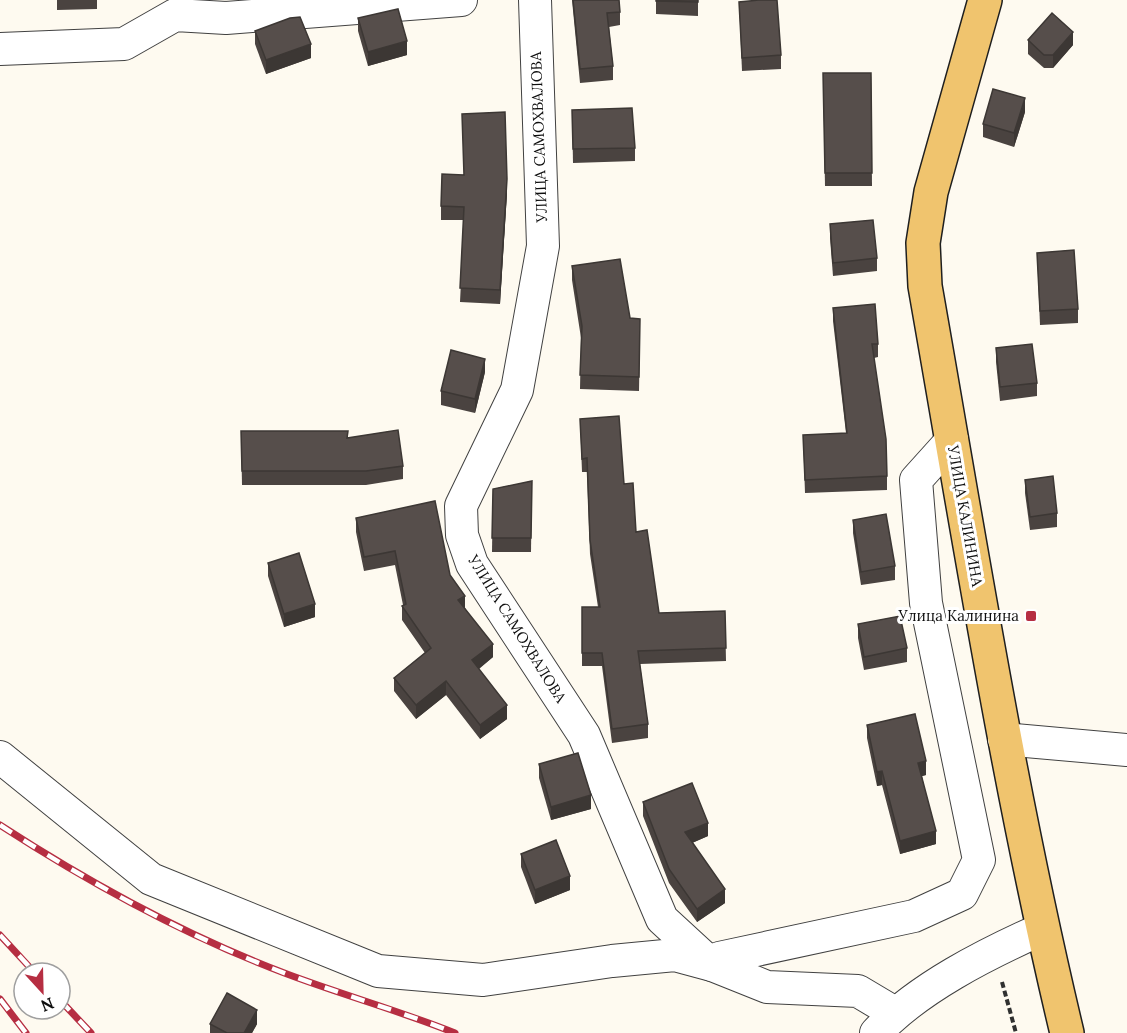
<svg xmlns="http://www.w3.org/2000/svg" width="1127" height="1033" font-family="Lora,serif">
  <style>
    .lines { fill: none; stroke-linecap: round; stroke-linejoin: round }
    .minor-casing { stroke: #414141; stroke-width: 34 }
    .major-casing { stroke: #1f1f1f; stroke-width: 36 }
    .path { stroke: #303030; stroke-width: 4; stroke-dasharray: 6 3; stroke-linecap: butt }
    .minor { stroke: #fff; stroke-width: 32 }
    .major { stroke: #f0c46e; stroke-width: 33 }
    .rail-casing { stroke: #b62e42; stroke-width: 7 }
    .rail { stroke: #fff; stroke-width: 4.5; stroke-dasharray: 14; stroke-linecap: butt }
    .wall { fill: #4a4340 }
    .shaded-wall { fill: #3c3734 }
    .building { fill: #564e4b; stroke: #3c3734; stroke-width: 1.5 }
    .poi-dot { fill: #b62e42; stroke: #fff; stroke-width: 2 }
    .labels { text-anchor: middle; stroke-width: 6; stroke-linejoin: round; paint-order: stroke }
    .street-label { font-size: 15px; fill: #0e0e0e; stroke: #fff }
    .poi-label { font-size: 15px; fill: #0e0e0e; stroke: #fff; text-anchor: end }
  </style>
  <rect width="100%" height="100%" fill="#fefaf0"/>
  <g class="lines">
    <defs>
      <g id="minor">
        <polyline points="535,0 543,246 517,390 461,506 462,535 472,564 584,735 662,919 712,965 767,987 858,991 895,1013"/>
        <polyline points="0,49 124,44 175,15 226,18 461,0"/>
        <polyline points="1004,739 1127,750"/>
        <polyline points="0,757 151,879 378,971 483,980 612,961 675,955 712,965 719,958 914,916 962,894 979,860 926,603 916,480 952,440"/>
        <path d="M876 1033C918 988 986 954 1042 929"/>
      </g>
      <path id="major" d="M985 0 931 192 923 243 925 286C969 536 1008 786 1067 1033"/>
    </defs>
    <use href="#minor" class="minor-casing"/>
    <use href="#major" class="major-casing"/>
    <polyline class="path" points="1002,982 1016,1033"/>
    <use href="#minor" class="minor"/>
    <use href="#major" class="major"/>
    <defs>
      <g id="rail">
        <path d="M0 825C91 884 186 936 287 974 343 995 400 1011 455 1033"/>
        <polyline points="0,935 35,973"/>
        <polyline points="0,999 26,1033"/>
        <polyline points="60,1000 91,1033"/>
      </g>
    </defs>
    <use href="#rail" class="rail-casing"/>
    <use href="#rail" class="rail"/>
  </g>
  <g class="wall">
    <polygon points="57,0 97,0 97,9 57,10"/>
    <polygon points="572,0 619,0 620,12 620,25 609,27 613,66 613,80 580,83"/>
    <polygon points="656,0 698,0 698,16 656,14"/>
    <polygon points="739,2 781,55 781,69 742,71"/>
    <polygon points="358,18 407,55 368,66 358,31"/>
    <polygon points="255,31 311,58 266,74 255,44"/>
    <polygon points="1028,40 1073,45 1053,68 1044,68 1028,54"/>
    <polygon points="823,73 871,73 872,186 825,186"/>
    <polygon points="572,110 635,148 635,161 573,163"/>
    <polygon points="1025,112 1014,147 983,137 983,124"/>
    <polygon points="507,193 500,304 460,302 464,220 441,220 441,206"/>
    <polygon points="830,224 877,258 877,271 833,276 830,238"/>
    <polygon points="1037,253 1078,309 1078,323 1040,325"/>
    <polygon points="572,266 630,318 640,332 639,391 580,389 581,338 572,280"/>
    <polygon points="833,308 878,344 878,357 874,358 887,476 887,490 805,493 803,435 846,433 833,321"/>
    <polygon points="996,348 1037,383 1037,396 1000,401 996,362"/>
    <polygon points="485,372 475,413 441,405 441,391"/>
    <polygon points="580,419 624,484 636,532 659,613 725,611 726,661 640,664 648,724 648,738 612,743 602,666 582,666 582,607 598,607 590,554 587,472 582,472"/>
    <polygon points="241,431 347,438 403,466 403,479 366,485 242,485"/>
    <polygon points="1025,480 1057,513 1057,527 1030,530 1025,493"/>
    <polygon points="532,481 531,552 492,552 493,489"/>
    <polygon points="356,518 450,575 465,608 493,657 479,669 507,719 480,739 446,695 416,719 394,691 394,678 425,653 402,620 402,606 403,605 395,565 364,571 356,532"/>
    <polygon points="853,520 895,566 895,580 861,585 853,533"/>
    <polygon points="268,563 315,617 284,627 268,576"/>
    <polygon points="858,624 907,648 907,662 864,670 858,638"/>
    <polygon points="867,725 926,775 922,776 936,844 900,854 882,785 877,786 867,738"/>
    <polygon points="539,764 591,809 551,820 539,778"/>
    <polygon points="643,802 708,836 692,843 725,903 697,922 669,883 643,816"/>
    <polygon points="521,854 570,890 535,904 521,867"/>
    <polygon points="210,1024 257,1024 252,1033 210,1033"/>
  </g>
  <g class="shaded-wall">
    <polygon points="1073,32 1073,45 1053,68 1053,55"/>
    <polygon points="407,41 407,55 368,66 368,52"/>
    <polygon points="311,44 311,58 266,74 266,60"/>
    <polygon points="1025,98 1025,112 1014,147 1014,133"/>
    <polygon points="507,179 507,193 500,304 500,290"/>
    <polygon points="485,359 485,372 475,413 475,399"/>
    <polygon points="465,596 465,609 458,600"/>
    <polygon points="315,604 315,617 284,627 284,614"/>
    <polygon points="493,644 493,657 472,674 472,660"/>
    <polygon points="446,681 446,695 416,719 416,705"/>
    <polygon points="507,705 507,719 480,739 480,725"/>
    <polygon points="926,761 926,775 918,777 918,763"/>
    <polygon points="882,771 882,785 877,786 877,772"/>
    <polygon points="591,795 591,809 551,820 551,807"/>
    <polygon points="708,823 708,836 685,846 685,832"/>
    <polygon points="936,831 936,844 900,854 900,841"/>
    <polygon points="570,876 570,890 535,904 535,890"/>
    <polygon points="725,889 725,903 697,922 697,909"/>
    <polygon points="257,1010 257,1024 252,1033 244,1033"/>
  </g>
  <g class="building">
    <polygon points="573,0 619,0 620,12 607,13 613,66 580,69"/>
    <polygon points="656,0 698,0 698,2 656,1"/>
    <polygon points="759,0 777,0 781,55 742,58 739,2"/>
    <polygon points="398,9 407,41 368,52 358,18"/>
    <polygon points="1052,13 1073,32 1053,55 1044,55 1028,40"/>
    <polygon points="300,17 311,44 266,60 255,31 290,18"/>
    <polygon points="823,73 871,73 872,173 825,173"/>
    <polygon points="993,89 1025,98 1014,133 983,124"/>
    <polygon points="632,108 635,148 573,149 572,110"/>
    <polygon points="505,112 507,179 500,290 460,288 464,207 441,206 442,174 464,175 462,114"/>
    <polygon points="873,220 877,258 833,263 830,224"/>
    <polygon points="1074,250 1078,309 1040,311 1037,253"/>
    <polygon points="620,259 630,318 640,319 639,377 580,375 582,326 572,266"/>
    <polygon points="875,304 878,344 872,344 886,439 887,476 805,480 803,435 847,433 833,308"/>
    <polygon points="1032,344 1037,383 1000,387 996,348"/>
    <polygon points="451,350 485,359 475,399 441,391"/>
    <polygon points="619,416 624,484 633,483 636,532 647,530 659,613 725,611 726,648 638,651 648,724 612,729 602,653 582,653 582,607 600,607 590,540 587,458 582,459 580,419"/>
    <polygon points="398,430 403,466 366,471 242,471 241,431 348,431 347,438"/>
    <polygon points="1053,476 1057,513 1030,517 1025,480"/>
    <polygon points="532,481 531,538 492,538 493,489"/>
    <polygon points="435,501 450,575 465,596 458,600 493,644 472,660 507,705 480,725 446,681 416,705 394,678 431,648 402,606 406,604 395,551 364,557 356,518"/>
    <polygon points="886,514 895,566 861,572 853,520"/>
    <polygon points="299,553 315,604 284,614 268,563"/>
    <polygon points="900,616 907,648 864,657 858,624"/>
    <polygon points="915,714 926,761 918,763 936,831 900,841 882,771 877,772 867,725"/>
    <polygon points="578,753 591,795 551,807 539,764"/>
    <polygon points="692,783 708,823 685,832 725,889 697,909 669,869 643,802"/>
    <polygon points="556,840 570,876 535,890 521,854"/>
    <polygon points="227,993 257,1010 244,1033 227,1033 210,1024"/>
  </g>
  <rect class="poi-dot" x="1025" y="610" width="12" height="12" rx="3"/>
  <g class="labels">
    <g class="street-label">
      <text transform="translate(539 137) rotate(-92)" y="5">УЛИЦА САМОХВАЛОВА</text>
      <text transform="translate(965 516) rotate(80)" y="5">УЛИЦА КАЛИНИНА</text>
      <text transform="translate(517 629) rotate(58)" y="5">УЛИЦА САМОХВАЛОВА</text>
    </g>
    <g class="poi-label">
      <text x="1019" y="621">Улица Калинина</text>
    </g>
  </g>
  <g transform="translate(42 991) rotate(158)"><circle r="28" fill="#ffffff" stroke="#9f9f9f" stroke-width="1.5"/>
  <path d="M0-4.5L10 22L0 15L-10 22Z" fill="#b62e42"/>
  <text y="-9" font-size="16" font-weight="bold" text-anchor="middle" fill="#0e0e0e">N</text>
  </g>
</svg>
